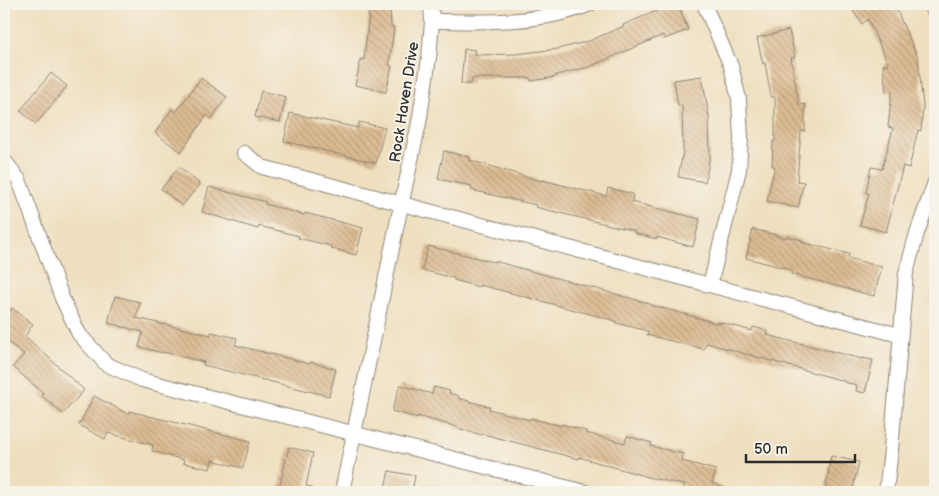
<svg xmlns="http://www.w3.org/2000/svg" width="939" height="496" font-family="'Balsamiq Sans',sans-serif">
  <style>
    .building { fill: url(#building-back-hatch) }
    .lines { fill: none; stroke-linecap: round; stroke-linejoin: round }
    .minor-casing { stroke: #8d8575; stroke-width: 16 }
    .minor { stroke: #fff; stroke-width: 14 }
    .labels { text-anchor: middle; stroke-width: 4; stroke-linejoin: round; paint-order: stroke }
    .street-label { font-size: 15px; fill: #2b2b2b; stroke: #f7f3e8 }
  </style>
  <defs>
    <pattern id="building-back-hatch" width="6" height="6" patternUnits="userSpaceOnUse" patternTransform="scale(1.25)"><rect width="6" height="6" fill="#ddbc93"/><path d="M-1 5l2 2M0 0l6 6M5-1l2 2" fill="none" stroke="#b39978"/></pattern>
  </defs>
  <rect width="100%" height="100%" fill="#f7f3e8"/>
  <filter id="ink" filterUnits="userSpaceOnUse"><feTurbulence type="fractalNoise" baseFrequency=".02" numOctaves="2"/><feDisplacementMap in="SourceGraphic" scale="10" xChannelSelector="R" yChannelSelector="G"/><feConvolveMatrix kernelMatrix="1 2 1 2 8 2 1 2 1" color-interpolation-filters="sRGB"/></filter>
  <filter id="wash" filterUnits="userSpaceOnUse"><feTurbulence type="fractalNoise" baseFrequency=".0096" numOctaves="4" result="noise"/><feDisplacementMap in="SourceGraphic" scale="20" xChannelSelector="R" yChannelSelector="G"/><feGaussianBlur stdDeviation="1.12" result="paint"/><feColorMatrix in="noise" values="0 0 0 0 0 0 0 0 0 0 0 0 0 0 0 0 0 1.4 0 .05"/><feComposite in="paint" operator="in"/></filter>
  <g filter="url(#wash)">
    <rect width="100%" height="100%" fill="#efdfbf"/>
    <g id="blocks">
      <g class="building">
        <polygon points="370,4 390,4 391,27 394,27 389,65 392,66 386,92 355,85 361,59 364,60"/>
        <polygon points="673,4 678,4 688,30 664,39 663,35 589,67 556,75 556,77 531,81 530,78 472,78 471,84 461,84 464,49 475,50 474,55 516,54 558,49 589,41 624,26 623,25"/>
        <polygon points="848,4 894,4 918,58 923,106 921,131 918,130 909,168 903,166 886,232 860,225 869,193 866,193 871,167 882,169 893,128 888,127 892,91 886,92 883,65 888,64 868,19 862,24"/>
        <polygon points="789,30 795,57 791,58 799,105 805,104 805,131 801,131 797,181 804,182 798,208 767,201 775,166 772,166 773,141 775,141 775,97 771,97 765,63 763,64 757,38"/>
        <polygon points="51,73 67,86 36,124 20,111"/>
        <polygon points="702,76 709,117 710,156 705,182 678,177 683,152 682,105 678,106 674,80"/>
        <polygon points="201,78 227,97 211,119 207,115 181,152 155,133 172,109 176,112"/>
        <polygon points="261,91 286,97 280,122 255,117"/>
        <polygon points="290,113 358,128 359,122 385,128 376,163 284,141"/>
        <polygon points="444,151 470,157 469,160 541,181 542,180 606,196 608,188 633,194 632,202 700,219 693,247 657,237 657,239 634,233 635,231 535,207 536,205 471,190 472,186 438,179"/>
        <polygon points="179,167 200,184 182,206 161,189"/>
        <polygon points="209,187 266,202 265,204 304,215 305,213 363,228 356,255 331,248 331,246 298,238 299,236 259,226 258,229 202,212"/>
        <polygon points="753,229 786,238 786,236 802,240 801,242 849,254 848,258 882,267 874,296 791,274 792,270 746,258"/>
        <polygon points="428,246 494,262 494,261 648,303 648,304 720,324 720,322 752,331 753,327 768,331 767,335 862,359 862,358 873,360 865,393 856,391 857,385 844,382 844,381 706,343 704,349 647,335 648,331 616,323 616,321 511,293 480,285 479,287 454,280 454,278 422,270"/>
        <polygon points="115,296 140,302 136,318 211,335 211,332 237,338 235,345 310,364 311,362 336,369 329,396 203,365 204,362 163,352 163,353 139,347 143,332 108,323"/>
        <polygon points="12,308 33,324 25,336 84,390 63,414 41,395 43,393 13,367 24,354 4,339 4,319"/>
        <polygon points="400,385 432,394 434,387 450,391 449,393 459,396 458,398 490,407 489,409 530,420 530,418 561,426 561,424 586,431 586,433 625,443 627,436 652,443 651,446 683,454 682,461 716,470 712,483 733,492 683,492 685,485 651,478 579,457 579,459 483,434 482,435 457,428 458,427 417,416 417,418 392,411"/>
        <polygon points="94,396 128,414 129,411 250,441 243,468 212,460 210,469 183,463 184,460 152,451 153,445 108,433 105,439 79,425"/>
        <polygon points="289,447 313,453 306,486 312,487 311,492 278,492"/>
        <polygon points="831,456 859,462 852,492 825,492"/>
        <polygon points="389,471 415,476 412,492 384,492"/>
      </g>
    </g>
  </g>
  <g filter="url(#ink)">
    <use href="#blocks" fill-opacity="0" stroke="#8d8575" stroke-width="1"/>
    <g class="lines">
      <defs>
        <g id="minor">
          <polyline points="704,4 731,66 739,99 741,139 739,170 710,285"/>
          <polyline points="930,4 935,12"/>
          <path d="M432 21C484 22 541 24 590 4"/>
          <polyline points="244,153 262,167 899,335"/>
          <polyline points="4,160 19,180 62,298 79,334 106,364 142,380 585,492"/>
          <polyline points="342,492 397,224 419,123 429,58 432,21 431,4"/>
          <polyline points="886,492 891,450 906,273 917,233 935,182"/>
        </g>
      </defs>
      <use href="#minor" class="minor-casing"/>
      <use href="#minor" class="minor"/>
    </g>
  </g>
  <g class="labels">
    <g class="street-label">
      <text transform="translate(404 102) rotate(-81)" y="5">Rock Haven Drive</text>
    </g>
  </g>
  <rect width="939" height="496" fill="none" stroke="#f7f3e8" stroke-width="20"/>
  <path d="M746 454v8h109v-8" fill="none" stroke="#2b2b2b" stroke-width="2.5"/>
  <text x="754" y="454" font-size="15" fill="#2b2b2b" stroke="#f7f3e8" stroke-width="4" paint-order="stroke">50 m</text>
</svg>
